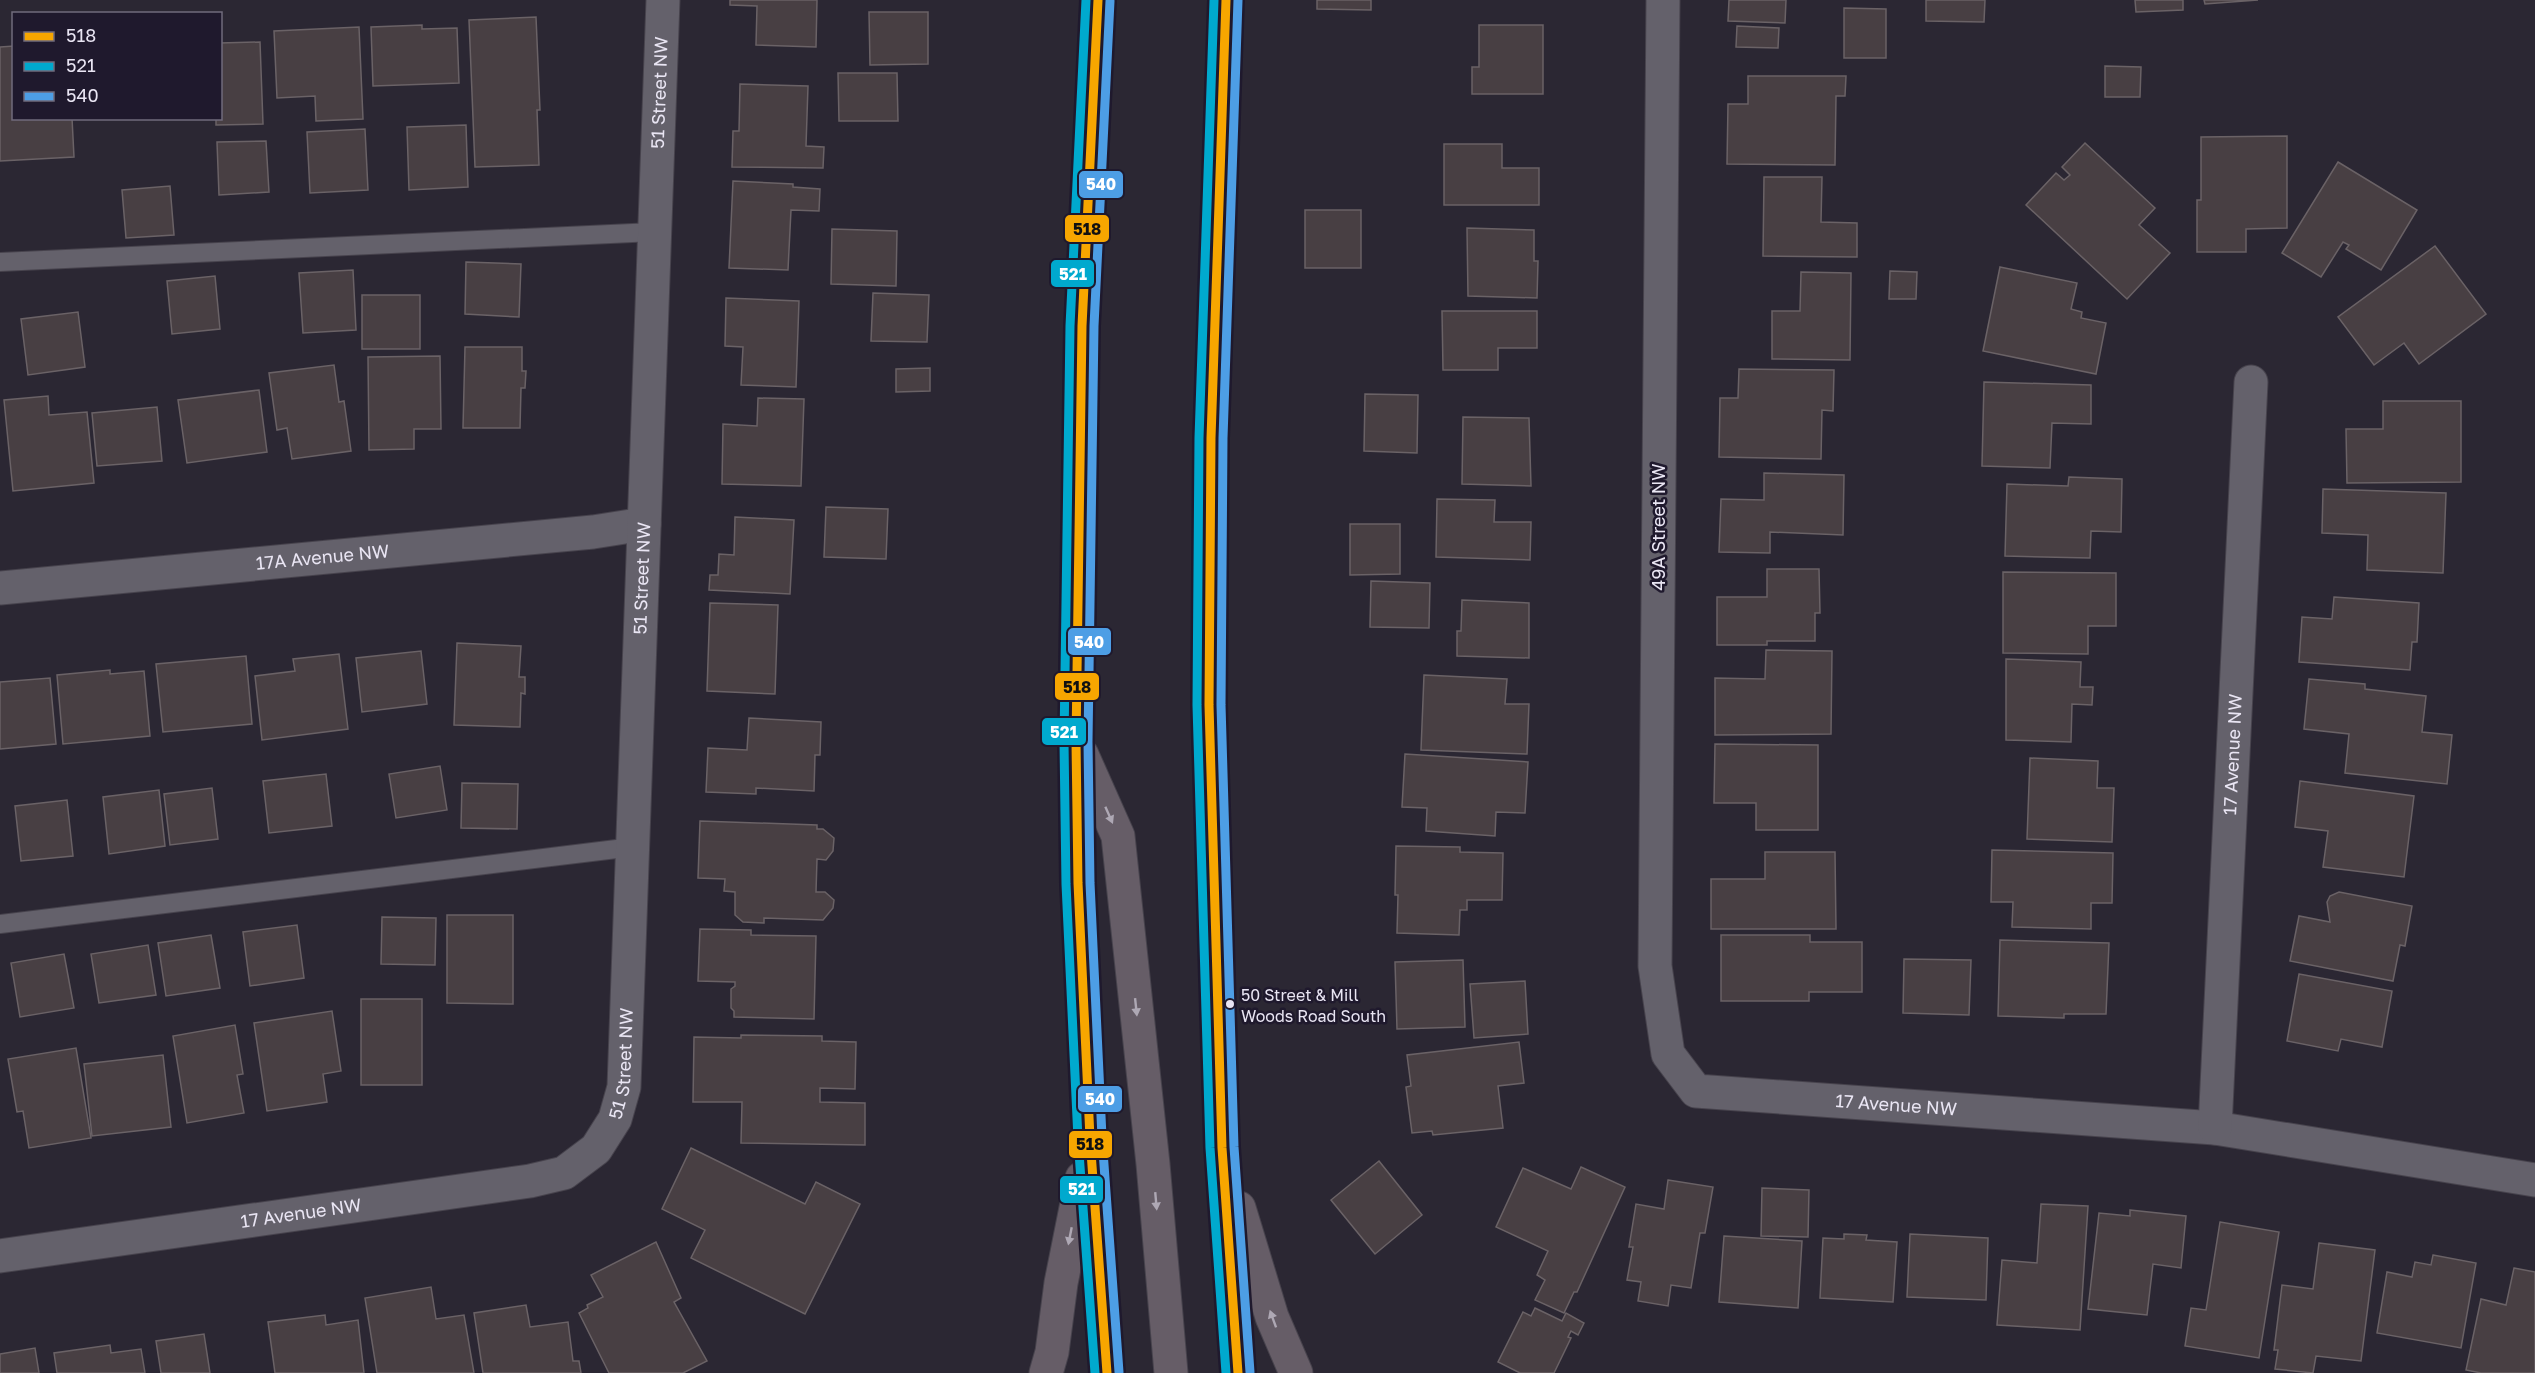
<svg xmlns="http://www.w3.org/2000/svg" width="2535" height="1373" font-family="'Golos Text',sans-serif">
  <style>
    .building { fill: #483f43; stroke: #6a6266; stroke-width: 1.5 }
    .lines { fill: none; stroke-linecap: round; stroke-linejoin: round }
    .lane-casing { stroke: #47434d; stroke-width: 20 }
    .street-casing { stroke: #47434d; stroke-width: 35 }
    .primary-casing { stroke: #47434d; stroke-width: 35 }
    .lane { stroke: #64616b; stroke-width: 18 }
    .street { stroke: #64616b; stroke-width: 33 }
    .primary { stroke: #665d67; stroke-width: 33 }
    .bus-1-casing { stroke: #1f192d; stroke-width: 14 }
    .bus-2-casing { stroke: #1f192d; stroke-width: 14 }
    .bus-3-casing { stroke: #1f192d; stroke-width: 14 }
    .bus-1 { stroke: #f7a600; stroke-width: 9 }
    .bus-2 { stroke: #00a9ce; stroke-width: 9 }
    .bus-3 { stroke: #4d9ee5; stroke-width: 9 }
    .oneway { fill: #aea8b4 }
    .bus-dot { fill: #e9e5f3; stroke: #1f192d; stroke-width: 2 }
    .labels { text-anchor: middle; stroke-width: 5; stroke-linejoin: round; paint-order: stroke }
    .bus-label { font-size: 16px; fill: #e9e5f3; stroke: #1f192d; text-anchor: start }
    .street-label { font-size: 18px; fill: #e9e5f3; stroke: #1f192d }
    .line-badge { stroke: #1f192d; stroke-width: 2 }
    .badge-label { font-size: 16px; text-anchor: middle; font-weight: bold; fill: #fff }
    .pale-badge-label { font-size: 16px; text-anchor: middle; font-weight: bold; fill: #111 }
  </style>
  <rect width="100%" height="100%" fill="#2b2733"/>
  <g class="building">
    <polygon points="730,0 817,0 816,47 756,45 757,6 730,5"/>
    <polygon points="1317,0 1371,0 1371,10 1317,9"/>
    <polygon points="1729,0 1786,0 1785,23 1728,21"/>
    <polygon points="1926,0 1985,0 1984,22 1926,21"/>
    <polygon points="2135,0 2183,0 2183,10 2136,12"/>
    <polygon points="2204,0 2258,0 2205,4"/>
    <polygon points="1844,8 1886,9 1886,58 1844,58"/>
    <polygon points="869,12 928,12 928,64 870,65"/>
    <polygon points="536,17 540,110 537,110 539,165 475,167 469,20"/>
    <polygon points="422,25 422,29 457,28 459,83 373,86 371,27"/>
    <polygon points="1479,25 1543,25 1543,94 1472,94 1472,67 1479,67"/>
    <polygon points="1737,26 1779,28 1778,48 1736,47"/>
    <polygon points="359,27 363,119 316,121 315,96 277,98 274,31"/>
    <polygon points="260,42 263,124 216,125 216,118 220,118 220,43"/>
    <polygon points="14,46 14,118 72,118 74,157 0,161 0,47"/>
    <polygon points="2105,66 2141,67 2140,97 2105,97"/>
    <polygon points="838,73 897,73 898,121 839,121"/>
    <polygon points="1748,76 1846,76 1845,96 1836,96 1835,165 1727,164 1728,104 1748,104"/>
    <polygon points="740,84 808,86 806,146 824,147 823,168 732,167 733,131 739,131"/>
    <polygon points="466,125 468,187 409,190 407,127"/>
    <polygon points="365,129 368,190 310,193 307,132"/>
    <polygon points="2287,136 2287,228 2246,229 2246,252 2197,252 2197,200 2201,200 2201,137"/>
    <polygon points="266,141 269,192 219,195 217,142"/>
    <polygon points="2085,143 2155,208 2139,225 2170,253 2127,299 2026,205 2056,173 2064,180 2070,175 2062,167"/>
    <polygon points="1444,144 1502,144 1502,168 1539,168 1539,205 1444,205"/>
    <polygon points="2338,162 2417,210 2381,270 2346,249 2349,245 2343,242 2321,277 2282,253"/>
    <polygon points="1764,177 1822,177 1821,222 1857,223 1857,257 1763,256"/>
    <polygon points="733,181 793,184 793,187 820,189 819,211 791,210 788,270 729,268"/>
    <polygon points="170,186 174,235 126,238 122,190"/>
    <rect x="1305" y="210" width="56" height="58"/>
    <polygon points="1467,228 1534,230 1534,261 1538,261 1537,298 1468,296"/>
    <polygon points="832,229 897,231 896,286 831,284"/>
    <polygon points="2435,246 2486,314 2419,364 2404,343 2374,365 2338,317"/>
    <polygon points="466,262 521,264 519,317 465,314"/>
    <polygon points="2000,267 2077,283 2071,309 2082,312 2081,318 2106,323 2096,374 1983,351"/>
    <polygon points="353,270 356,330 303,333 299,273"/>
    <polygon points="1890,271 1917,272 1916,299 1889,299"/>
    <polygon points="1801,272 1851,273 1850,360 1772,359 1772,311 1800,311"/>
    <polygon points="215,276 220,329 172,334 167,281"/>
    <polygon points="873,293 929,295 927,342 871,341"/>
    <rect x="362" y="295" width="58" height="54"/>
    <polygon points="726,298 799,301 796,387 741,385 743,347 725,346"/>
    <polygon points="1442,311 1537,311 1537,348 1498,348 1498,370 1443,370"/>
    <polygon points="78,312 85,367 28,375 21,319"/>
    <polygon points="465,347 522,347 522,371 526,371 525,388 521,388 520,428 463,428"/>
    <polygon points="440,356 441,429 414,429 414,449 369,450 368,357"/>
    <polygon points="334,365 339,402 344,401 351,451 292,459 287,428 277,430 269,373"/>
    <polygon points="930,368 930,391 896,392 896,369"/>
    <polygon points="1739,369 1834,370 1833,411 1822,410 1821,459 1719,457 1720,398 1738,398"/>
    <polygon points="1984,382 2091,385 2091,424 2052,423 2050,468 1982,466"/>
    <polygon points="259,390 267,452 187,463 178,400"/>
    <polygon points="1365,394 1418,395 1417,453 1364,451"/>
    <polygon points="48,396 49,415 87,412 94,483 13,491 4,400"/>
    <polygon points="758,398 804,399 801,486 722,484 723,424 757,426"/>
    <polygon points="2383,401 2461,401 2461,482 2347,483 2346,429 2383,429"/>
    <polygon points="157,407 162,461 97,466 92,413"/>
    <polygon points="1463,417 1529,418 1531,486 1462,484"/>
    <polygon points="1764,473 1844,475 1843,535 1770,532 1770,553 1719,552 1721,499 1764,500"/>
    <polygon points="2069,477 2122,479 2121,532 2091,531 2090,558 2005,556 2007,484 2068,486"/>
    <polygon points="2323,489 2446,493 2443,573 2367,570 2368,535 2322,533"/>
    <polygon points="1437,499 1495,500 1494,522 1531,522 1530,560 1436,557"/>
    <polygon points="826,507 888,509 886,559 824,557"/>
    <polygon points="735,517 794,520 790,594 709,590 710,575 718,575 719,554 734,555"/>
    <polygon points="1350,524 1400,524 1400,574 1350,575"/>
    <polygon points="1767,569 1819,569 1820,613 1815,613 1815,641 1767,641 1767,645 1717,645 1717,597 1767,597"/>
    <polygon points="2003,572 2116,573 2116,626 2088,626 2088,654 2003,653"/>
    <polygon points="1371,581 1430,583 1429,628 1370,627"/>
    <polygon points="2334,597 2419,603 2417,642 2412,642 2410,670 2299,662 2302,617 2332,619"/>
    <polygon points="1462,600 1529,603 1529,658 1457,656 1457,631 1461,631"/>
    <polygon points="710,603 778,605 775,694 707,691"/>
    <polygon points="457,643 521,646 519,677 525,677 525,694 521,693 520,727 454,725"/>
    <polygon points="1766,650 1832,651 1831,734 1715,735 1715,678 1765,679"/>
    <polygon points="421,651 427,704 362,712 356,658"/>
    <polygon points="339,654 348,729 262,740 255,676 295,671 293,659"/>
    <polygon points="246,656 252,724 163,732 156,664"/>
    <polygon points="2006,659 2081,662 2080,687 2093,687 2092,705 2072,704 2071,742 2006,740"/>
    <polygon points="110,670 110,674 144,671 150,736 63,744 57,675"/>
    <polygon points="1424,675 1507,679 1505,704 1529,704 1527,754 1421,750"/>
    <polygon points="50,678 56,744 0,749 0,682"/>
    <polygon points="2309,679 2365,684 2365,689 2426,696 2422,732 2452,735 2447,784 2345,773 2349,734 2304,729"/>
    <polygon points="749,718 821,722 820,755 815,755 814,791 756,788 756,794 706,792 708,748 747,750"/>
    <polygon points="1715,744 1818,745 1818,830 1756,830 1756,803 1714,803"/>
    <polygon points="1405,754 1528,762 1525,813 1496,812 1495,836 1426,831 1427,808 1402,807"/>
    <polygon points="2030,758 2098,761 2097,788 2114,788 2112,842 2027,839"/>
    <polygon points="440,766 447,810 396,818 389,774"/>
    <polygon points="326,774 332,826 269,833 263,781"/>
    <polygon points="2300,781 2414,796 2404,877 2323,867 2328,831 2295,827"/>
    <polygon points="462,783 518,784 517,829 461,828"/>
    <polygon points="212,788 218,839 170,845 164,794"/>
    <polygon points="159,790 165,846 109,854 103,797"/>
    <polygon points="67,800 73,856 21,861 15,806"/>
    <polygon points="700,821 817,825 817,829 823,829 834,838 833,851 826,860 817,859 816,892 825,892 834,900 833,908 823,920 764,918 764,923 743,922 735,915 735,892 724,891 725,879 698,878"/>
    <polygon points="1396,846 1460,847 1460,852 1503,853 1502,900 1467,900 1467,910 1460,910 1459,935 1397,933 1398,895 1395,895"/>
    <polygon points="1992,850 2113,853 2112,903 2091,903 2091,929 2012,927 2013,902 1991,902"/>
    <polygon points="1765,852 1835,852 1836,929 1711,929 1711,879 1765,879"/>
    <polygon points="2339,892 2412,906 2405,946 2400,945 2393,981 2290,961 2299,916 2330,922 2327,902 2330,896"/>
    <polygon points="447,915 513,915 513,1004 447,1003"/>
    <polygon points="382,917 436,918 435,965 381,964"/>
    <polygon points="297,925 304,978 250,986 243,932"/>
    <polygon points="700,929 751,930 751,935 816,936 814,1019 734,1017 734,1011 731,1008 731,989 735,986 735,982 698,981"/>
    <polygon points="211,935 220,988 166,996 158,943"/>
    <polygon points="1721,935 1810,935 1810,942 1862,942 1862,992 1809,992 1809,1001 1721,1001"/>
    <polygon points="2000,940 2109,943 2106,1014 2064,1014 2064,1018 1998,1016"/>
    <polygon points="148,945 156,995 99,1003 91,954"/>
    <polygon points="64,954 74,1008 20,1017 11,963"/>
    <polygon points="1904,959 1971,960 1969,1015 1903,1013"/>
    <polygon points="1463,960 1465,1027 1397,1029 1395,962"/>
    <polygon points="2299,974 2392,991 2382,1047 2341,1039 2338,1051 2287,1041"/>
    <polygon points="1525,981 1528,1034 1474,1038 1470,984"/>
    <rect x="361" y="999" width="61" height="86"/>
    <polygon points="332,1011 341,1071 323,1074 327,1102 267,1111 254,1023"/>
    <polygon points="235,1025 243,1074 237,1075 244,1113 187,1123 173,1036"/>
    <polygon points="741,1035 822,1036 822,1041 856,1042 855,1089 820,1088 820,1102 865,1103 865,1145 741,1143 742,1102 693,1102 694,1037 741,1038"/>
    <polygon points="1519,1042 1524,1083 1498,1086 1503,1128 1433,1135 1432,1131 1412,1133 1406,1087 1411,1086 1407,1055"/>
    <polygon points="76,1048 91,1138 29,1148 23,1111 17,1112 8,1059"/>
    <polygon points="163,1055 171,1127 92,1136 84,1064"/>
    <polygon points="691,1148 805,1204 816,1182 860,1204 805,1314 691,1258 705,1230 662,1209"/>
    <polygon points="1379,1161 1422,1215 1375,1254 1331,1200"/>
    <polygon points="1581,1167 1625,1187 1577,1292 1574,1292 1564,1313 1535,1300 1545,1280 1537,1275 1548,1251 1496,1227 1523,1168 1571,1189"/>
    <polygon points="1668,1180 1713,1187 1705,1233 1700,1233 1691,1288 1671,1285 1668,1306 1638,1301 1641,1282 1627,1280 1633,1247 1629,1247 1636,1204 1664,1209"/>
    <polygon points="1762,1188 1809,1190 1808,1237 1761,1236"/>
    <polygon points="2041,1204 2088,1206 2080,1330 1997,1325 2002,1260 2037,1263"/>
    <polygon points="2130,1210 2186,1216 2181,1268 2153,1264 2147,1315 2088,1309 2099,1213 2130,1216"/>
    <polygon points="2220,1222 2279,1232 2259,1358 2185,1346 2191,1308 2206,1310"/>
    <polygon points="1844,1234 1867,1235 1866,1240 1897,1242 1893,1302 1820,1298 1823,1238 1844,1239"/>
    <polygon points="1910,1234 1988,1238 1986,1300 1907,1297"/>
    <polygon points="1724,1236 1802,1241 1798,1308 1719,1302"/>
    <polygon points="656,1242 681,1298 674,1302 707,1361 683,1373 609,1373 579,1313 588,1308 587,1305 603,1297 591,1275"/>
    <polygon points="2319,1243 2375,1250 2361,1361 2316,1356 2313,1373 2275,1369 2278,1350 2274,1350 2282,1285 2313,1289"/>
    <polygon points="2433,1255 2476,1263 2461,1348 2377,1333 2387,1272 2412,1277 2415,1262 2431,1265"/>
    <polygon points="2514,1268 2535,1272 2535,1373 2481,1373 2466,1370 2481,1299 2506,1305"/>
    <polygon points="431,1287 436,1319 464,1315 474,1373 377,1373 365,1298"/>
    <polygon points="526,1305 530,1327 568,1322 573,1361 579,1361 581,1373 483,1373 474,1313"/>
    <polygon points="1535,1308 1562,1321 1566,1313 1584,1323 1578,1335 1571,1331 1568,1337 1571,1338 1554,1373 1520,1373 1498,1362 1523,1312 1531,1316"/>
    <polygon points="325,1315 326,1325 358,1320 364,1373 275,1373 268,1322"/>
    <polygon points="204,1334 210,1373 161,1373 156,1341"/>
    <polygon points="110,1345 111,1353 141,1349 145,1373 57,1373 54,1353"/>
    <polygon points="35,1348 39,1373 0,1373 0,1354"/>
  </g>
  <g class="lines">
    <defs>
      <g id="lane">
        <polyline points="0,262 654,232"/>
        <polyline points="0,924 633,847"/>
      </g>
      <g id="street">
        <path id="s1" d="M1663 0 1655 966 1668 1054 1696 1091 2215 1128 2535 1180"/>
        <path id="s2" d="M0 588 593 532 644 524"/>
        <path id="s3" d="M2215 1128 2251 382"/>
        <path id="s4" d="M0 1256 530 1181 564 1173 596 1149 615 1119 624 1087 663 0"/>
      </g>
      <g id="primary">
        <polyline points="1098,0 1082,326 1076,742 1078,883 1090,1138 1107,1373"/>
        <polyline points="1226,0 1211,438 1209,705 1222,1148 1238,1373"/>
        <polyline points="1082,755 1118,836 1153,1164 1171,1373"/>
        <polyline points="1239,1208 1272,1317 1296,1373"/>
        <polyline points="1046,1373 1052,1352 1061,1283 1082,1178"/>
      </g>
    </defs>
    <use href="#lane" class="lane-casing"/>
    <use href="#street" class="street-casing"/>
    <use href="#primary" class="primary-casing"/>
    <use href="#lane" class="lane"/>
    <use href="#street" class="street"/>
    <use href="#primary" class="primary"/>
    <defs>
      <g id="bus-1">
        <polyline points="1098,0 1082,326 1076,742 1078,883 1090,1138 1107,1373"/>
        <polyline points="1226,0 1211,438 1209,705 1222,1148 1238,1373"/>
      </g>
      <g id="bus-2">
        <polyline points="1086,0 1070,326 1064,742 1066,884 1078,1139 1095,1373"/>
        <polyline points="1214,0 1199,438 1197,705 1210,1148 1226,1373"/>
      </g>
      <g id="bus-3">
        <polyline points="1238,0 1223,438 1221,705 1234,1147 1250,1372"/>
        <polyline points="1110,1 1094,326 1088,742 1090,883 1102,1137 1119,1372"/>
      </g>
    </defs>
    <use href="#bus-1" class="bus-1-casing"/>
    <use href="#bus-2" class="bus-2-casing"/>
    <use href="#bus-3" class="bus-3-casing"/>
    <use href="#bus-1" class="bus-1"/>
    <use href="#bus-2" class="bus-2"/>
    <use href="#bus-3" class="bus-3"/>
  </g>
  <defs><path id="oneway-solid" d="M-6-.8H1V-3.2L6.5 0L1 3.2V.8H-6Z" transform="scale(1.5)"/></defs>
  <g class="oneway">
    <use href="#oneway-solid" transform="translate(1109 815) rotate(66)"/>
    <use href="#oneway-solid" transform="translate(1136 1007) rotate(84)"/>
    <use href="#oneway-solid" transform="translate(1156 1201) rotate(85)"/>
    <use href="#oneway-solid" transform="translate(1070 1236) rotate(101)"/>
    <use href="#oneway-solid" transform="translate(1273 1319) rotate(-110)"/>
  </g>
  <circle class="bus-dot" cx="1230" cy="1004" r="5"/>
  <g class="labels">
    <g class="bus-label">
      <text x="1241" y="1001">50 Street &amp; Mill<tspan x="1241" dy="21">Woods Road South</tspan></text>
    </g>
    <g class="street-label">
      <text dy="6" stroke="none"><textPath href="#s4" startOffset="1674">51 Street NW</textPath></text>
      <text transform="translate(1659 527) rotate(-90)" y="6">49A Street NW</text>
      <text dy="6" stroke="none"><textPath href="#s2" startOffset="324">17A Avenue NW</textPath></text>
      <text dy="6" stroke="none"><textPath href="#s4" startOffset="1188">51 Street NW</textPath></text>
      <text dy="6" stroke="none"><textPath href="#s3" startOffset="374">17 Avenue NW</textPath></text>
      <text dy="6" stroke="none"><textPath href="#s4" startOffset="702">51 Street NW</textPath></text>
      <text dy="6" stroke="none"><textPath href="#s1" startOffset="1302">17 Avenue NW</textPath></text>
      <text dy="6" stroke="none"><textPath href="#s4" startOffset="304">17 Avenue NW</textPath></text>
    </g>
  </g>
  <g class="line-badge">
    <rect x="1078" y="170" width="46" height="29" rx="6" fill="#4d9ee5"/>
    <rect x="1064" y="214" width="46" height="29" rx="6" fill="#f7a600"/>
    <rect x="1050" y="259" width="45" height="29" rx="6" fill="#00a9ce"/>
    <rect x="1067" y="627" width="45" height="29" rx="6" fill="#4d9ee5"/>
    <rect x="1054" y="672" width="46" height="29" rx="6" fill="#f7a600"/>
    <rect x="1041" y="717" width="46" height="29" rx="6" fill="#00a9ce"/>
    <rect x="1077" y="1085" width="46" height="28" rx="6" fill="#4d9ee5"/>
    <rect x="1068" y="1130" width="45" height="29" rx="6" fill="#f7a600"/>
    <rect x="1059" y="1175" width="45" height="29" rx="6" fill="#00a9ce"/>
  </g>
  <g class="badge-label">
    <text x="1101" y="190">540</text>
    <text x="1073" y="280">521</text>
    <text x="1089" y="648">540</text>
    <text x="1064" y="738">521</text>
    <text x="1100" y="1105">540</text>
    <text x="1082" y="1195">521</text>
  </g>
  <g class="pale-badge-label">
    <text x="1087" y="235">518</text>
    <text x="1077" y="693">518</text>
    <text x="1090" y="1150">518</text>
  </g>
  <rect x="12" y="12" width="210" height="108" fill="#1f192d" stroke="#706b7c" stroke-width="1.5"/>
  <rect x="24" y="32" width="30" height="9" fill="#f7a600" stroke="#706b7c" stroke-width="1.5"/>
  <text x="66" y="42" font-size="18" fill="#e9e5f3">518</text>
  <rect x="24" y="62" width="30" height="9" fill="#00a9ce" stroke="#706b7c" stroke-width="1.5"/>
  <text x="66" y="72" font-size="18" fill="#e9e5f3">521</text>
  <rect x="24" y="92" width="30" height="9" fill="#4d9ee5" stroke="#706b7c" stroke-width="1.5"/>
  <text x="66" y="102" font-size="18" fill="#e9e5f3">540</text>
</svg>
